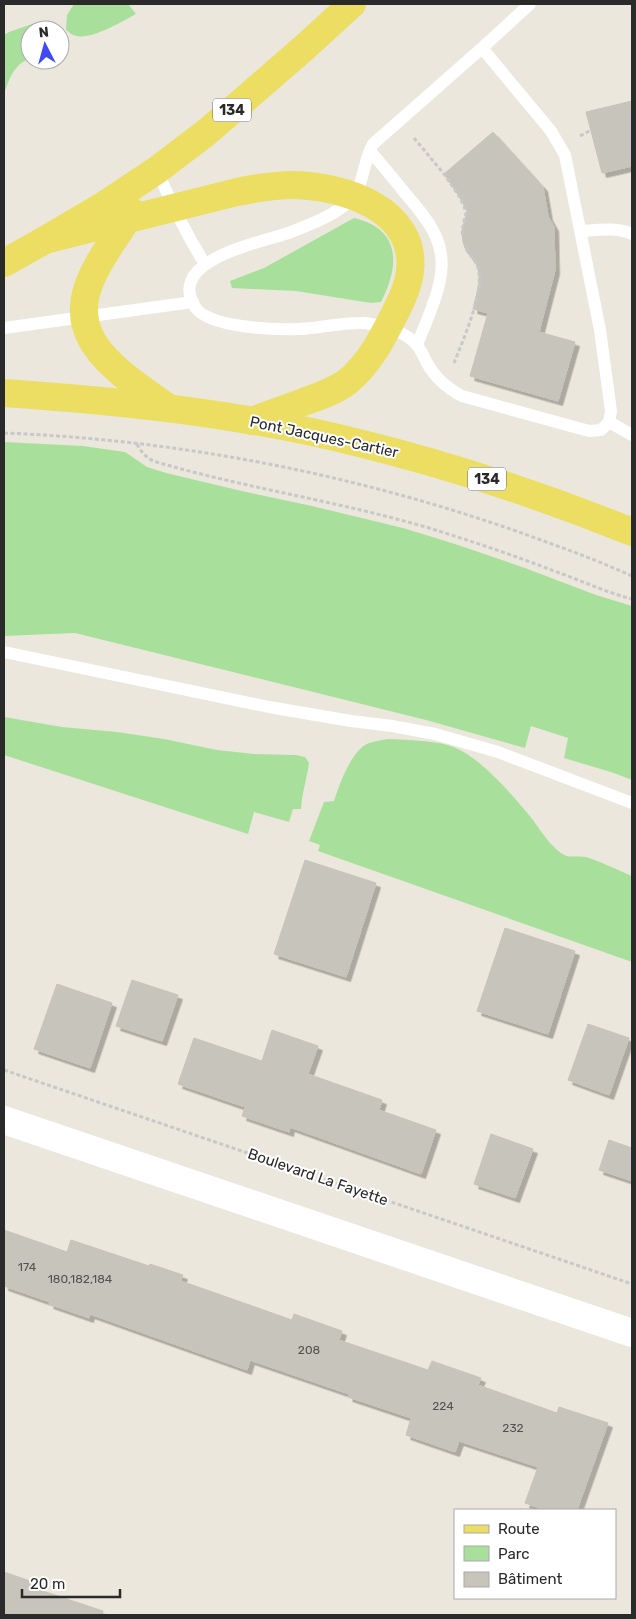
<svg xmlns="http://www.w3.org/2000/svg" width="636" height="1619" font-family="Rubik,sans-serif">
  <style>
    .green { fill: #a8e09b }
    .building { fill: #c7c5bb; stroke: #c7c3b6; filter: url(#shadow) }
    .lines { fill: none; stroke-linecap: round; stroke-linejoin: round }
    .path { stroke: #c8c8c8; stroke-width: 3; stroke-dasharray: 4 2.5; stroke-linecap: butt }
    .service { stroke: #fff; stroke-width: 12 }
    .tertiary { stroke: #fff; stroke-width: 28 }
    .primary { stroke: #ebde62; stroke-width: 28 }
    .labels { text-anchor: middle; stroke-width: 4; stroke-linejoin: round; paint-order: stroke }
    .number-label { font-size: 12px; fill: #51514e }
    .shield { fill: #fff; stroke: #6a6a6a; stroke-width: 1 }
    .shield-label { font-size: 14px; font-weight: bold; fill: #2a2a2a }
    .street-label { font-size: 15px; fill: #2a2a2a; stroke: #fff }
  </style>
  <defs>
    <filter id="shadow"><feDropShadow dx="4.5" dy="4.5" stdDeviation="0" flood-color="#0004"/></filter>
  </defs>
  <rect width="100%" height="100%" fill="#ebe7dc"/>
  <g class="green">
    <path d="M74 4H128L136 14C123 21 91 40 77 36 73 36 69 32 66 30L67 15Z"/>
    <path d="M35 23 45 30H30V58C13 66 10 77 4 94V35L9 32Z"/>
    <path d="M354 218C401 229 400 265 381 302L371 303 296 291 232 288 230 281 264 268Z"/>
    <polygon points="4,442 83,446 125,452 147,467 166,473 246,492 312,506 403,528 455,544 525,568 596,595 632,606 632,780 614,773 564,758 568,738 531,726 525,748 426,720 75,633 4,636"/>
    <path d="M4 717 62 727 117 732 164 739 217 750 254 754 296 755 305 757 309 763C307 778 302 793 301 809H293L289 822 254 812 248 834 4 755Z"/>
    <path d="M388 739C408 740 437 740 456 748 481 759 511 793 529 815 539 827 547 843 561 853 568 859 578 855 586 857 602 862 618 870 632 876V962L318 851 320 845 309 841 324 802 334 801C339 785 352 749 369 743 375 741 382 740 388 739Z"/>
  </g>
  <g class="building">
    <polygon points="632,101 632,166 602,173 586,112"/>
    <polygon points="493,132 543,187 548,216 554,227 555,270 539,332 575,342 558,401 470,376 488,313 473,309 479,285 479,275 478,267 466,250 463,242 462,231 467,211 459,196 444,174"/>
    <polygon points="305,860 376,883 346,977 274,954"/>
    <polygon points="505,928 575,951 548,1034 477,1011"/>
    <polygon points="132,980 178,995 162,1041 116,1026"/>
    <polygon points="57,984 112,1003 90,1068 34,1049"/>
    <polygon points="588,1024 629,1038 609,1095 568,1080"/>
    <polygon points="272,1030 318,1046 308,1074 382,1100 379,1110 436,1130 421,1174 290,1127 289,1132 242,1116 245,1107 178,1084 194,1038 262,1061"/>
    <polygon points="491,1134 533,1149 515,1198 474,1184"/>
    <polygon points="609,1140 632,1148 632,1181 599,1170"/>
    <polygon points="4,1230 67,1252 71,1240 149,1266 150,1264 183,1275 181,1281 292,1320 294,1314 342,1331 339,1340 428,1370 432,1361 481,1378 478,1385 557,1413 559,1407 608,1423 577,1510 545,1510 525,1503 538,1467 459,1441 455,1452 406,1435 411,1418 348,1397 349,1394 250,1360 247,1370 90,1314 89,1318 49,1304 50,1302 4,1286"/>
    <polygon points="4,1572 36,1583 34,1588 103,1611 102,1615 4,1615"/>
  </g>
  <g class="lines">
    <g class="path">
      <polyline points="580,136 591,130"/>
      <polyline points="414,138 444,174 459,196 464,206 466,213 462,231 463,237"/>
      <path d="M454 363C463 340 485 291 478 268 476 260 469 255 465 247"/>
      <path d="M4 433C180 440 353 474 519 532 557 546 595 559 632 576"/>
      <path d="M137 444C141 452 146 457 153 461 244 488 338 501 429 528 471 541 513 555 554 571 580 580 605 592 632 599"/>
      <polyline points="4,1070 632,1284"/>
    </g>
    <g class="service">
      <path d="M482 48 551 131 565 155 600 330 611 411 609 422 601 430 589 431 462 396C447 388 436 379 427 363 423 355 420 347 413 341 403 331 378 324 364 323 343 322 321 328 300 329 276 330 209 328 195 307 165 259 264 242 291 232 309 225 330 217 345 205 349 202 353 198 356 194 364 178 364 160 373 144L482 48 530 4"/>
      <path d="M370 151C381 164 393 178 404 192 427 219 448 242 440 280 436 302 425 324 417 345"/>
      <path d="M157 170C171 203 186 234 205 264"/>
      <path d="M581 231C598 230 617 227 632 234"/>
      <polyline points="4,328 193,302"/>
      <polyline points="609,422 632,435"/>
      <polyline points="4,652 269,707 351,721 392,726 435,734 498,752 632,803"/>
    </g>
    <polyline class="tertiary" points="4,1120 632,1333"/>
    <g class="primary">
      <path d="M132 212C119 233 102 254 92 277 62 341 122 374 167 407"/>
      <path d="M45 240 237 192C256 188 275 185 294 185 343 186 417 209 410 271 408 288 400 303 393 317 381 341 368 365 347 382 335 391 320 396 306 401 288 408 270 414 252 421"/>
      <polyline points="4,263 45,240 106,204 157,170 207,132 305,47 352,4"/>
      <path d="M4 393C121 401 245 414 359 443 452 466 543 496 632 532"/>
    </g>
  </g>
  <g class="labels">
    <g class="number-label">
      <text x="27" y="1271">174</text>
      <text x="80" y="1283">180,182,184</text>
      <text x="309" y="1354">208</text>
      <text x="443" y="1410">224</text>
      <text x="513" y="1432">232</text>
    </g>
    <g class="shield">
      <rect x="213" y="98.5" width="38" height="23" rx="4"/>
      <rect x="468" y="467.5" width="38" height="23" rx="4"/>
    </g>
    <g class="shield-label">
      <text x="232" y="115">134</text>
      <text x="487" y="484">134</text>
    </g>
    <g class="street-label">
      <text transform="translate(324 437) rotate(12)" y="5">Pont Jacques-Cartier</text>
      <text transform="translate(318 1177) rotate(19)" y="5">Boulevard La Fayette</text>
    </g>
  </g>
  <rect width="636" height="1619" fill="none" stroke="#2a2a2a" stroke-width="10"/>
  <rect x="454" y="1509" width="162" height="90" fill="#ffffff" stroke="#aaaaaa"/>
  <rect x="464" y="1525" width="25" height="8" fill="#ebde62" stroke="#aaaaaa"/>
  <text x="498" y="1534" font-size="15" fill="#2a2a2a">Route</text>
  <rect x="464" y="1546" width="25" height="15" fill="#a8e09b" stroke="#aaaaaa"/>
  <text x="498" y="1559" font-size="15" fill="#2a2a2a">Parc</text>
  <rect x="464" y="1572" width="25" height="15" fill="#c7c5bb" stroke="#aaaaaa"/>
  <text x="498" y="1584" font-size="15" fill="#2a2a2a">Bâtiment</text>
  <g transform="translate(45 45) rotate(354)"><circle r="24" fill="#ffffff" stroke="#aaaaaa"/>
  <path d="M0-4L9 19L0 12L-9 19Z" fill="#424af2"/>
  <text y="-8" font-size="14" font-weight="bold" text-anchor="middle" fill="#2a2a2a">N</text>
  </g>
  <path d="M22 1589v8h98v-8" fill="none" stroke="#2a2a2a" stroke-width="2.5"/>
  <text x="30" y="1589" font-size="15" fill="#2a2a2a" stroke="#ffffff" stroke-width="4" paint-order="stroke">20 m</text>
</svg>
